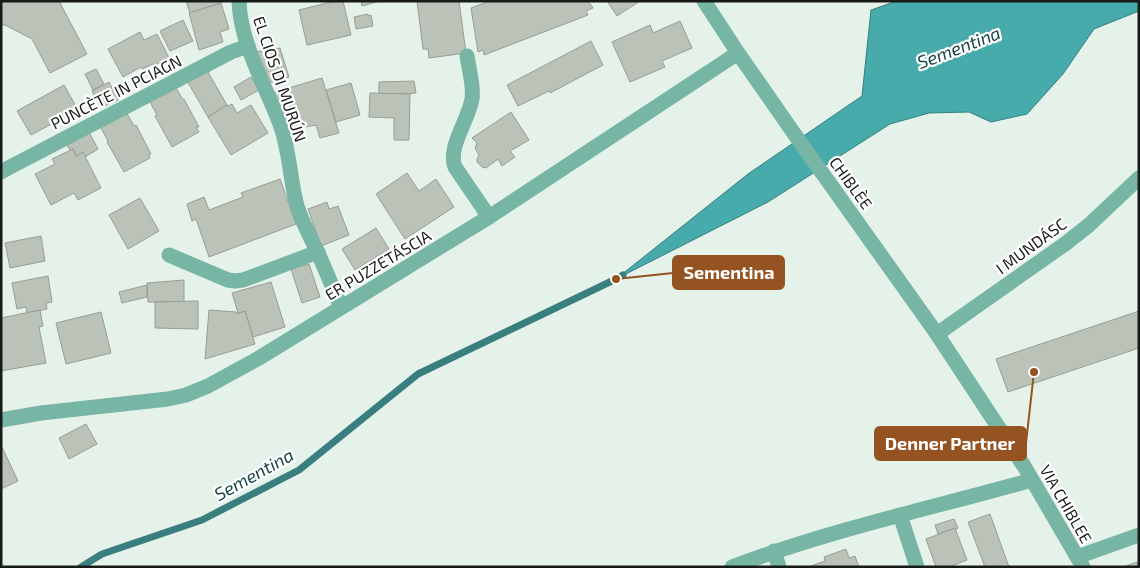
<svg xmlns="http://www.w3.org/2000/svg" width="1140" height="568" font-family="'Exo 2',sans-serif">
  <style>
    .water { fill: #47aaab; stroke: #397f7f }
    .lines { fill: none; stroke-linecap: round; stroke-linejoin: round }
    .stream { stroke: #397f7f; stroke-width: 7 }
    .building { fill: #bbc3b8; stroke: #979e93 }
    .minor { stroke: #77b5a4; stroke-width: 15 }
    .labels { text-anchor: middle; stroke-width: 4.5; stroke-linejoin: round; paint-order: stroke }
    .street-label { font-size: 16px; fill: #181c19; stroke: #fff }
    .water-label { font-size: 18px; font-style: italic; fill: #194646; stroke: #fff }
    .leader { fill: none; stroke: #945320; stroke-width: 2 }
    .callout-dot { fill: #945320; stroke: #fff; stroke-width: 2 }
    .callout { fill: #945320; stroke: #945320; stroke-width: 2 }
    .callout-label { font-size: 18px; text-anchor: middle; font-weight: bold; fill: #fff }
  </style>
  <rect width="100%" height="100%" fill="#e5f2e9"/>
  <polygon class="water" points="897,1 1139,1 1139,11 1094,29 1063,74 1027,114 991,122 969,112 929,113 890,124 768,202 616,279 748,174 862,96 871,10"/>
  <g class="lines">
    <polyline class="stream" points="81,567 102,554 202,520 299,470 418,374 616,279 623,275"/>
  </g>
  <g class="building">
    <polygon points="1,1 59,1 87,54 50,73 32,39 5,25 1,25"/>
    <polygon points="186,1 220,1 221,3 190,13"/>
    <polygon points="335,1 343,1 351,35 307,45 299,10"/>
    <polygon points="361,1 380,1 362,6"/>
    <polygon points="417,1 459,1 466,53 429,58 428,49 423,49"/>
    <polygon points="490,1 588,1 593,8 586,11 588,15 484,55 483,50 478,52 471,8"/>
    <polygon points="607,1 640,1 617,16"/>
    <polygon points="221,3 229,29 220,32 223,42 199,50 189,13"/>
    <polygon points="368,14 368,16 371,15 373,26 356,29 354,17"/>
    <polygon points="183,20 193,41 170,51 160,31"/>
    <polygon points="680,21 692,48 662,61 665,67 630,82 612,42 650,25 653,33"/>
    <polygon points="140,32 144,40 157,34 169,58 154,66 153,64 142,69 141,67 123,77 108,49"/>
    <polygon points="591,41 603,65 550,93 549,91 518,106 507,85"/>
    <polygon points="280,48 289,77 266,84 255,52"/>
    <polygon points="205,67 227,105 208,117 186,79"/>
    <polygon points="96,69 104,84 93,90 85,74"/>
    <polygon points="251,77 259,90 241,100 234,87"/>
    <polygon points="322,78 339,133 320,138 316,125 305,127 303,120 285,125 272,93"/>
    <polygon points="414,81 416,93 410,94 379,94 379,82"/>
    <polygon points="109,82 118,100 101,108 92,91"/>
    <polygon points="351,83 360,115 336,122 326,90"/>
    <polygon points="64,85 78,110 31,135 17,111"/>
    <polygon points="175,86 183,100 184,99 199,127 196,127 199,132 172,147 155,116 157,115 149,100"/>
    <polygon points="370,93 410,94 409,140 394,140 394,118 369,117"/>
    <polygon points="232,104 237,113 251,105 268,133 231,155 208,117 227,105 228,106"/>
    <polygon points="126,112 134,126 136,125 151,154 149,155 150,158 124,172 107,142 108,141 100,126"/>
    <polygon points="511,112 529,140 510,151 515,157 502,166 498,159 486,168 482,167 477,162 477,159 479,155 475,148 477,143 472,138"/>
    <polygon points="89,132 98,149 85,157 83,152 76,156 73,149 70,150 66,144"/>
    <polygon points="73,149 76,156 83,152 101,188 78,200 74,193 51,205 35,174 55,164 52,159"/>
    <polygon points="407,173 419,191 436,179 454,207 405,239 376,194"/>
    <polygon points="280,179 296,224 209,257 196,219 192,221 187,204 204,197 209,210 243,197 241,193"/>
    <polygon points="140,198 159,231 128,249 109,215"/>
    <polygon points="327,202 329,209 338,206 349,235 321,246 308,209"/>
    <polygon points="376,228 389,249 355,270 342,249"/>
    <polygon points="41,236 45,261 10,268 5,243"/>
    <polygon points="309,264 320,297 302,303 291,269"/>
    <polygon points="48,276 52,302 46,303 47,309 27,313 26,307 17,309 12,283"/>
    <polygon points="184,280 184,302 148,302 147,283"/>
    <polygon points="271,282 285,327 253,337 245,311 238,313 232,293"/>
    <polygon points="147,285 147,297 122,303 119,292"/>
    <polygon points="198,301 198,329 155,328 155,302"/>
    <polygon points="40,310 43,326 39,327 46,363 1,371 1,318"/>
    <polygon points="209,310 236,312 237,314 245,311 255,344 205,359"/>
    <polygon points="1139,311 1139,348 1008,392 996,359"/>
    <polygon points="101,312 111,353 66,364 56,323"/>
    <polygon points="86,424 97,444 69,459 59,438"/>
    <polygon points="1,445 18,481 1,489"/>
    <polygon points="990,514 1009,567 985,567 968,522"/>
    <polygon points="954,519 958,528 955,530 955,528 938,534 935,525"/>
    <polygon points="955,528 967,560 949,567 936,567 926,539"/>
    <polygon points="846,549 849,558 855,556 859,567 808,567 825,561 824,557"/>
    <polygon points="1137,562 1138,567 1123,567"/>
  </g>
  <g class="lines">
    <g class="minor">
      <path d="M239 1C240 44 267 88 281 127 290 153 290 180 297 206 302 222 310 236 317 251 326 270 333 289 341 307"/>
      <polyline points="704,1 738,53 793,132 937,334 1024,466 1083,567"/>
      <path d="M467 56C469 69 474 87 472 99 469 119 447 148 455 167L489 217"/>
      <polyline points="1,172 12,166 231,52 248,46"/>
      <polyline points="169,255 228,280 235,281 243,280 318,252"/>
      <polyline points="937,334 1065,244 1089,225 1139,178"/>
      <polyline points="1,420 41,413 168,399 186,395 208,386 259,358 489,217 738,53"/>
      <polyline points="900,515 917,567"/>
      <polyline points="774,551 779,567"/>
      <polyline points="1077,557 1139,535"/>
      <path d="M732 567C830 530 932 508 1032 480"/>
    </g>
  </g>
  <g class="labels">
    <g class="street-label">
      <text transform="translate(280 79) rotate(71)" y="6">EL CIOS DI MURÚN</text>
      <text transform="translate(116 92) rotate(-27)" y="6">PUNCÈTE IN PCIAGN</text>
      <text transform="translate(851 183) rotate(54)" y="6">CHIBLÈE</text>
      <text transform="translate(1031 246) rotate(-36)" y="6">I MUNDÁSC</text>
      <text transform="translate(378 265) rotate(-31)" y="6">ER PUZZETÁSCIA</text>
      <text transform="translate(1066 504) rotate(60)" y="6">VIA CHIBLEE</text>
    </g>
    <g class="water-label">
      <text transform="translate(959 48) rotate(-21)" y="6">Sementina</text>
      <text transform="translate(254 475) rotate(-29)" y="6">Sementina</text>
    </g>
  </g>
  <path class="leader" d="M616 279L673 273M1034 372L1026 443"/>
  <g class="callout-dot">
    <circle cx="616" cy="279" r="5"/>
    <circle cx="1034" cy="372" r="5"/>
  </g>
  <g class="callout">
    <rect x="673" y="256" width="111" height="33" rx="5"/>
    <rect x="875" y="427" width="151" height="33" rx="5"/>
  </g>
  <g class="callout-label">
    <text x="729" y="279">Sementina</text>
    <text x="950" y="450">Denner Partner</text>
  </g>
  <rect width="1140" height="568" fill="none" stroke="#181c19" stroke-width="5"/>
</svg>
